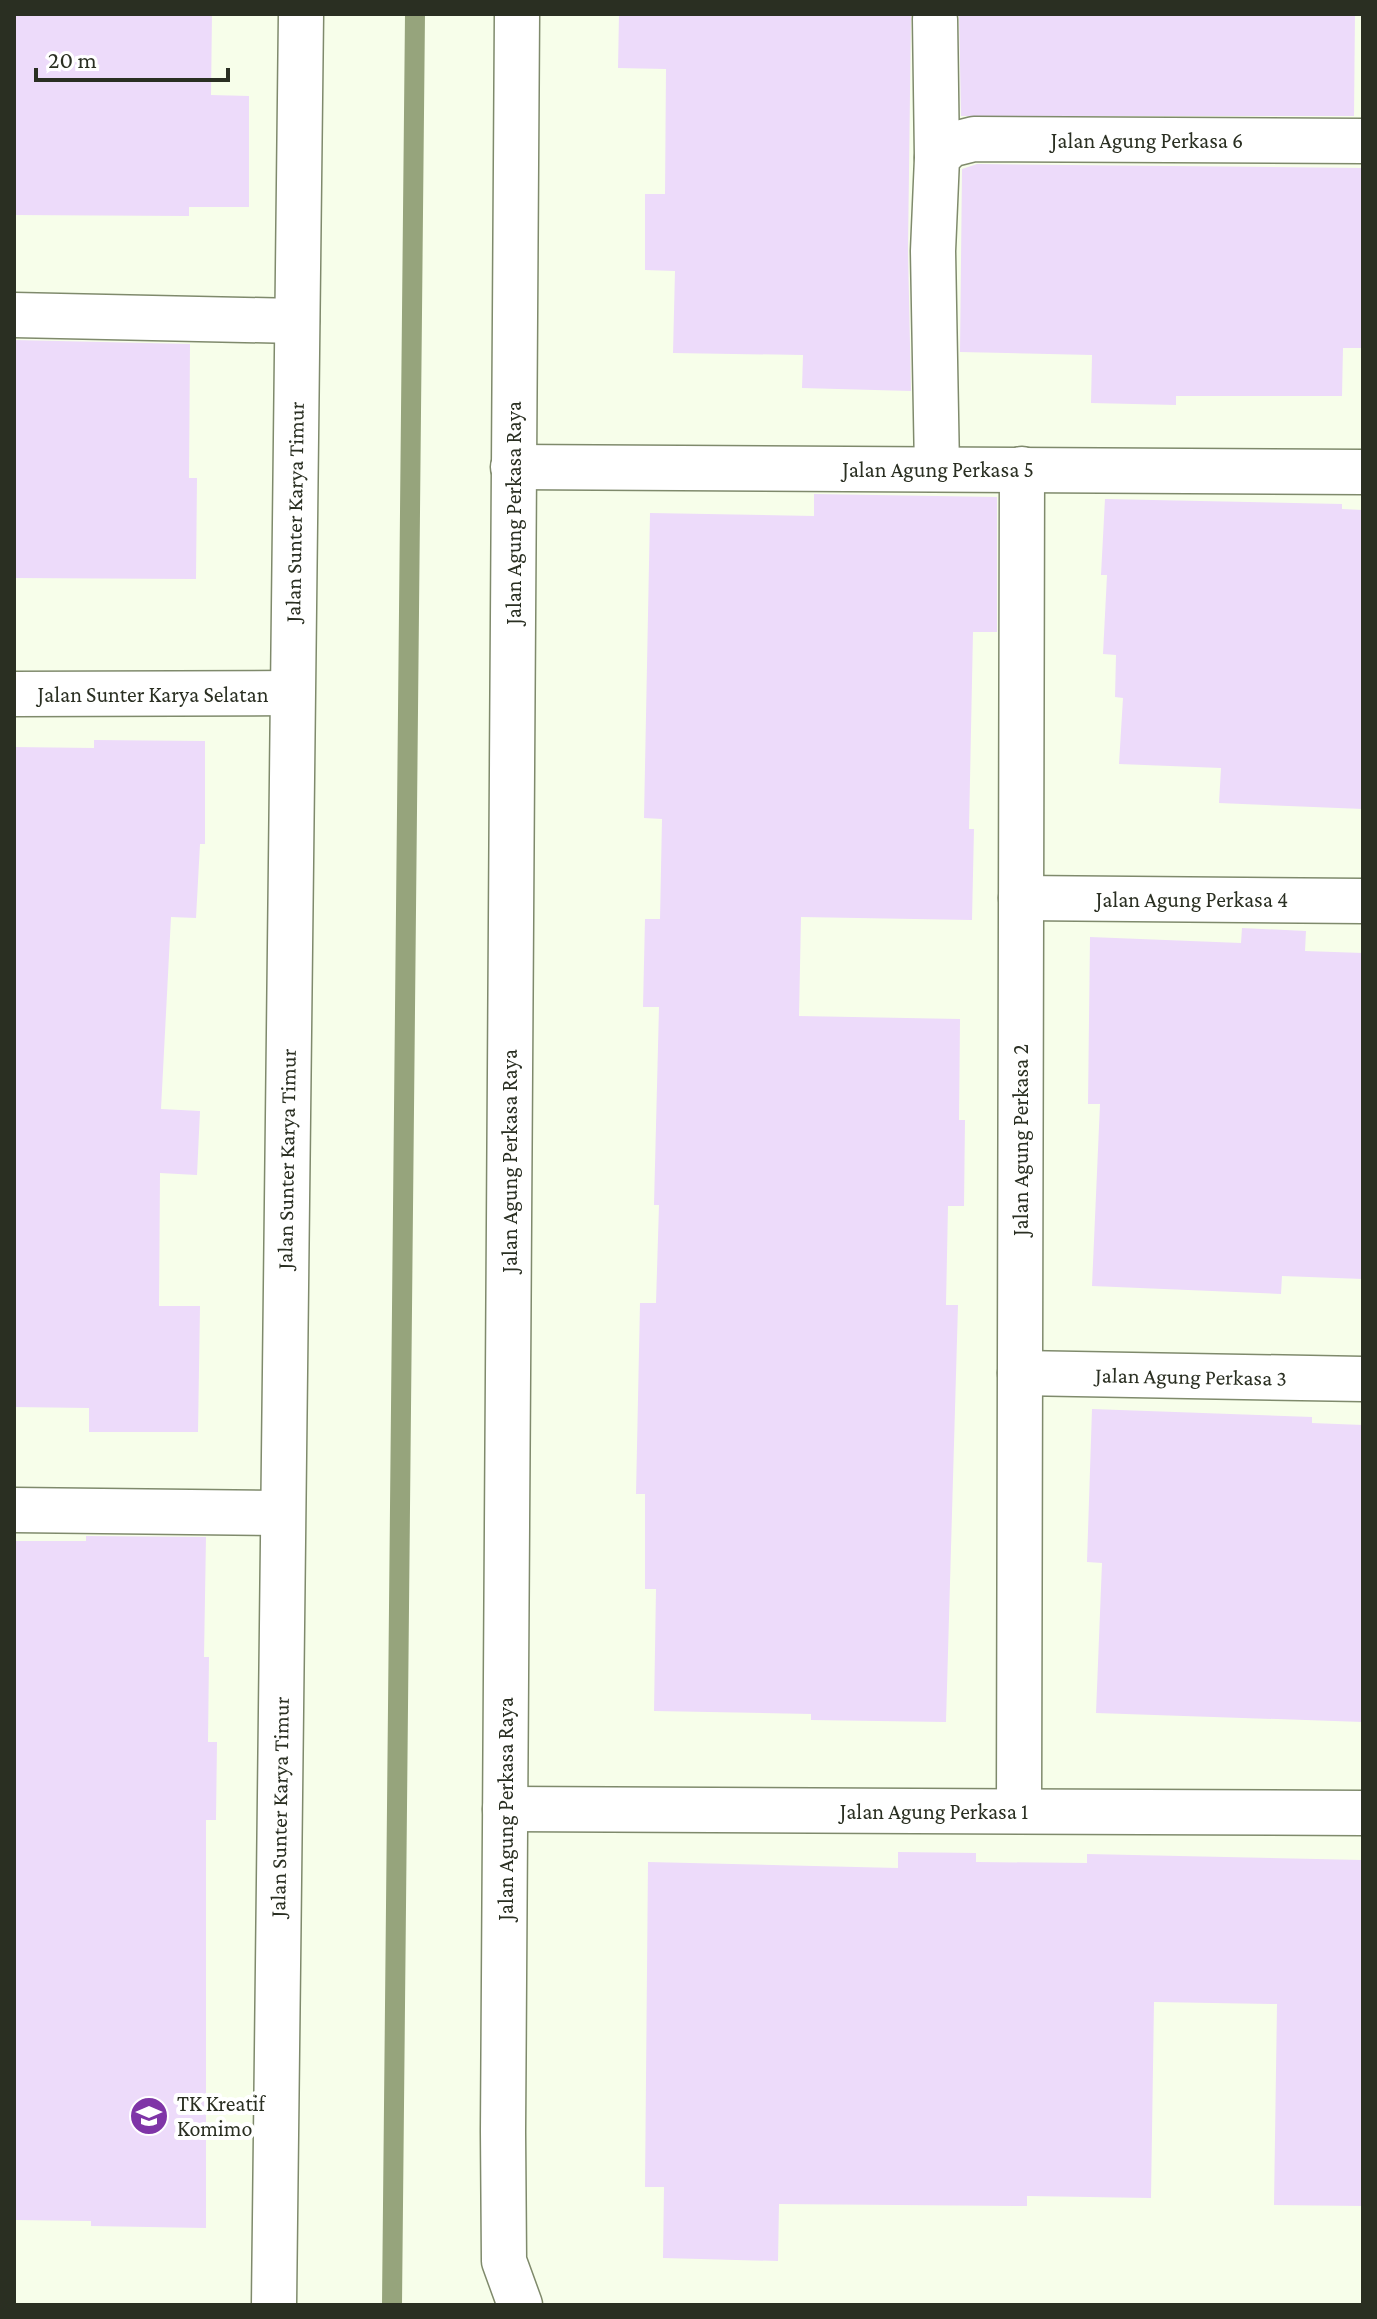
<svg xmlns="http://www.w3.org/2000/svg" width="1377" height="2319" font-family="'Crimson Pro',serif">
  <style>
    .lines { fill: none; stroke-linecap: round; stroke-linejoin: round }
    .stream { stroke: #96a47c; stroke-width: 20 }
    .building { fill: #eddbfa }
    .minor-casing { stroke: #7f8a6c; stroke-width: 47 }
    .minor { stroke: #fff; stroke-width: 44 }
    .labels { text-anchor: middle; stroke-width: 8; stroke-linejoin: round; paint-order: stroke }
    .street-label { font-size: 22px; fill: #2a2f22; stroke: #fff }
    .poi-label { font-size: 22px; fill: #2a2f22; stroke: #fff; text-anchor: start }
  </style>
  <rect width="100%" height="100%" fill="#f7feea"/>
  <g class="lines">
    <polyline class="stream" points="392,2305 415,14"/>
  </g>
  <g class="building">
    <polygon points="14,14 212,14 211,95 249,96 249,207 189,207 189,216 14,215"/>
    <polygon points="619,14 911,14 908,251 911,391 802,388 803,355 673,353 675,271 645,270 645,194 665,194 666,69 618,68"/>
    <polygon points="959,14 1355,14 1354,116 961,116"/>
    <polygon points="977,164 1363,168 1363,348 1343,348 1342,396 1176,396 1176,405 1091,403 1092,355 960,352 962,169"/>
    <polygon points="14,340 190,344 189,478 197,478 196,579 14,578"/>
    <polygon points="814,494 997,497 997,632 973,632 969,829 974,829 972,920 801,917 799,1016 960,1019 959,1120 965,1120 964,1206 948,1206 946,1305 958,1305 946,1722 811,1720 811,1714 654,1711 656,1589 645,1589 645,1494 636,1494 640,1303 656,1303 659,1205 654,1205 659,1007 643,1007 645,919 660,919 662,819 644,818 650,513 814,516"/>
    <polygon points="1105,499 1342,504 1342,509 1363,510 1363,809 1219,803 1221,768 1119,764 1123,698 1115,697 1116,655 1103,654 1107,575 1101,575"/>
    <polygon points="94,740 205,741 205,844 200,844 196,918 171,917 161,1109 200,1111 197,1175 160,1173 159,1306 200,1306 198,1432 89,1432 89,1408 14,1407 14,747 94,748"/>
    <polygon points="1242,928 1306,931 1305,951 1363,953 1363,1279 1282,1276 1281,1294 1092,1286 1100,1104 1088,1104 1090,937 1241,943"/>
    <polygon points="1092,1409 1312,1417 1312,1423 1363,1425 1363,1722 1096,1713 1102,1563 1087,1562"/>
    <polygon points="86,1536 206,1537 204,1657 209,1657 208,1742 217,1742 216,1820 206,1820 206,2228 91,2226 91,2221 14,2220 14,1541 86,1541"/>
    <polygon points="898,1852 976,1853 976,1862 1087,1863 1087,1854 1363,1860 1363,2206 1274,2205 1277,2004 1154,2002 1151,2198 1027,2196 1027,2206 779,2204 778,2261 663,2258 664,2187 645,2187 648,1862 898,1868"/>
  </g>
  <g class="lines">
    <defs>
      <g id="minor">
        <polyline points="517,14 503,2132 504,2261 520,2305"/>
        <polyline points="935,19 937,158"/>
        <polyline points="14,315 297,321"/>
        <polyline points="513,467 1363,472"/>
        <polyline points="937,469 933,251 937,158 950,145 974,139 1363,141"/>
        <polyline points="14,694 292,693"/>
        <polyline points="1021,898 1363,901"/>
        <polyline points="1020,1373 1363,1379"/>
        <polyline points="14,1510 282,1513"/>
        <polyline points="505,1809 1363,1813"/>
        <polyline points="1019,1811 1022,469"/>
        <polyline points="274,2305 301,14"/>
      </g>
    </defs>
    <use href="#minor" class="minor-casing"/>
    <use href="#minor" class="minor"/>
  </g>
  <defs>
    <symbol id="school-disc" viewBox="-11 -11 22 22"><circle r="9.5" fill="#7f35a7" stroke="#fff"/><path d="M0-5L7-2L0 1L-7-2ZM-4 1L0 2.5L4 1V4Q0 6-4 4Z" fill="#fff"/></symbol>
  </defs>
  <g fill-rule="evenodd">
    <use href="#school-disc" x="127" y="2094" width="44" height="44"/>
  </g>
  <g class="labels">
    <g class="street-label">
      <text x="1147" y="148">Jalan Agung Perkasa 6</text>
      <text x="938" y="477">Jalan Agung Perkasa 5</text>
      <text transform="translate(294 512) rotate(-89)" y="8">Jalan Sunter Karya Timur</text>
      <text transform="translate(513 513) rotate(-90)" y="8">Jalan Agung Perkasa Raya</text>
      <text x="153" y="702">Jalan Sunter Karya Selatan</text>
      <text x="1192" y="907">Jalan Agung Perkasa 4</text>
      <text transform="translate(1020 1140) rotate(-90)" y="8">Jalan Agung Perkasa 2</text>
      <text transform="translate(286 1159) rotate(-89)" y="8">Jalan Sunter Karya Timur</text>
      <text transform="translate(509 1161) rotate(-90)" y="8">Jalan Agung Perkasa Raya</text>
      <text transform="translate(1191 1376) rotate(1)" y="8">Jalan Agung Perkasa 3</text>
      <text transform="translate(279 1807) rotate(-89)" y="8">Jalan Sunter Karya Timur</text>
      <text transform="translate(505 1809) rotate(-90)" y="8">Jalan Agung Perkasa Raya</text>
      <text x="934" y="1819">Jalan Agung Perkasa 1</text>
    </g>
    <g class="poi-label">
      <text x="177" y="2111">TK Kreatif<tspan x="177" dy="25">Komimo</tspan></text>
    </g>
  </g>
  <rect width="1377" height="2319" fill="none" stroke="#2a2f22" stroke-width="32"/>
  <path d="M36 68v12h192v-12" fill="none" stroke="#2a2f22" stroke-width="4"/>
  <text x="48" y="68" font-size="24" fill="#2a2f22" stroke="#ffffff" stroke-width="6" paint-order="stroke">20 m</text>
</svg>
